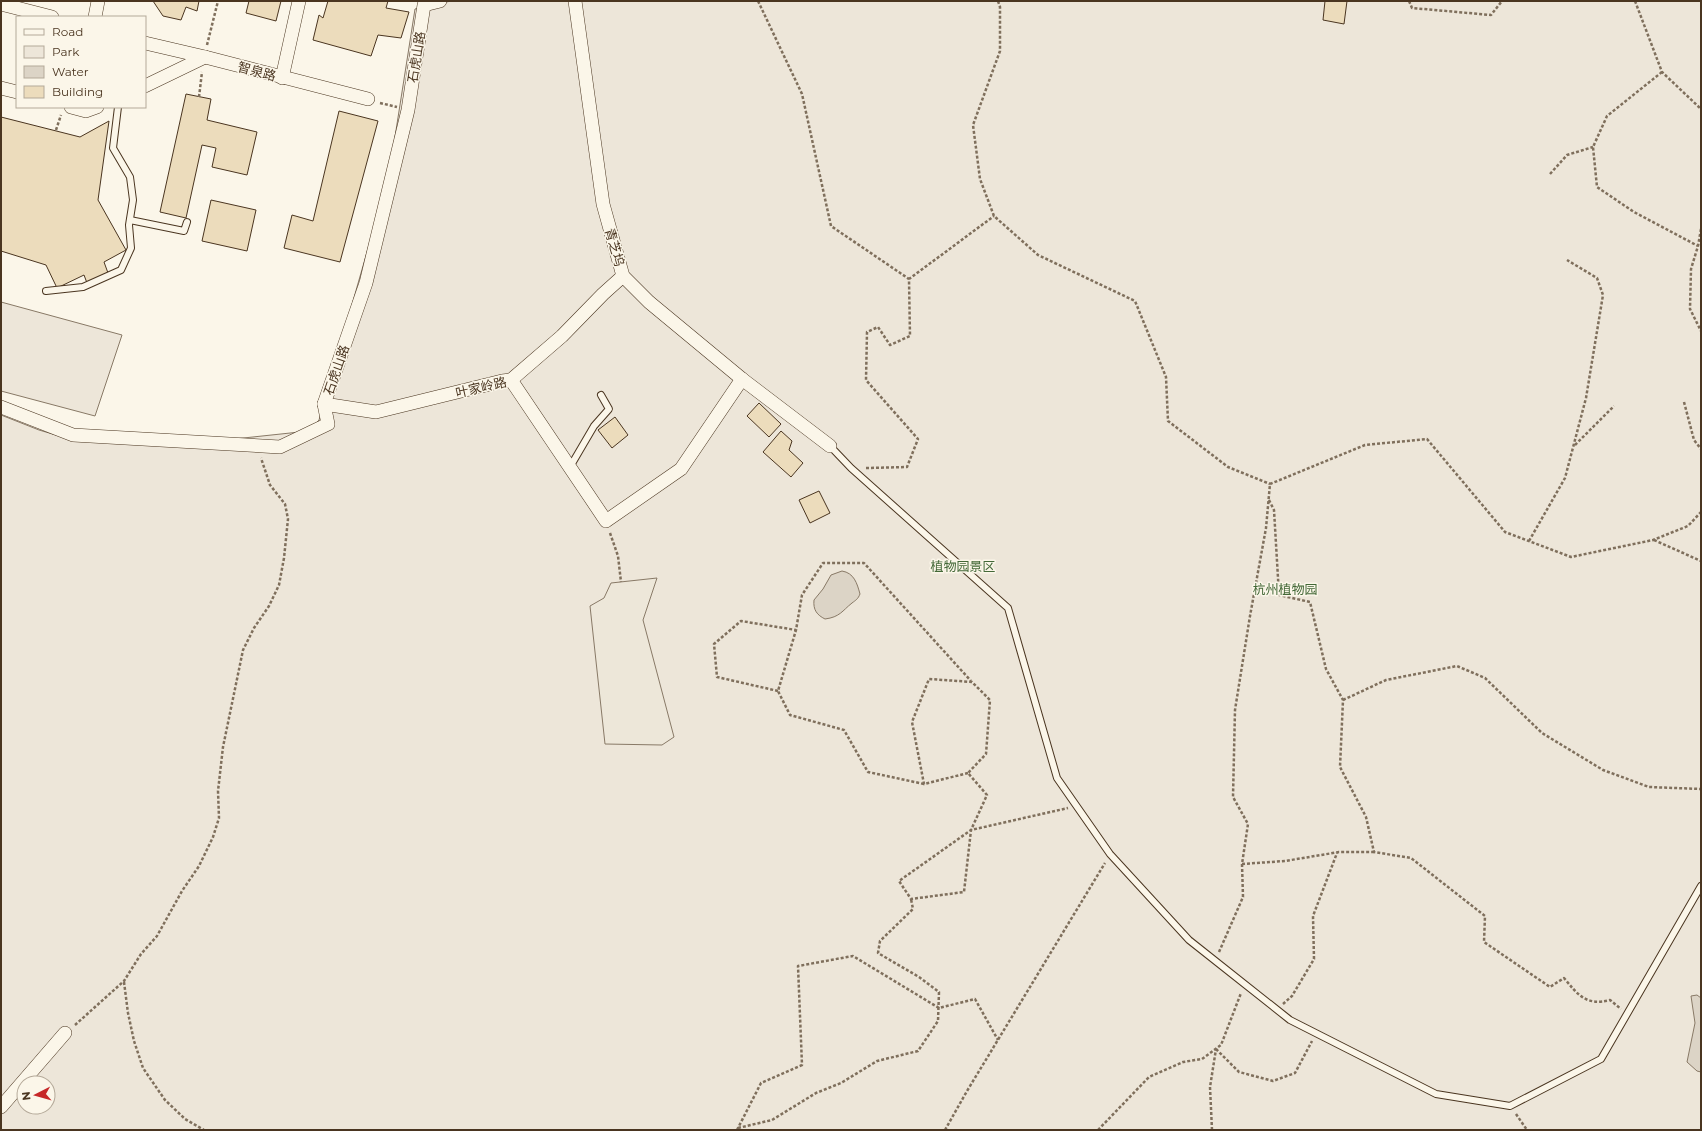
<svg xmlns="http://www.w3.org/2000/svg" width="1702" height="1131" font-family="Montserrat,'Noto Sans SC',sans-serif">
  <style>
    .green { fill: #ede6d9; stroke: #887966; fill-rule: evenodd }
    .parking { fill: #ede7d9; stroke: #887966 }
    .water { fill: #dcd4c6; stroke: #887966 }
    .building { fill: #ecdcbc; stroke: #4a3520 }
    .lines { fill: none; stroke-linecap: round; stroke-linejoin: round }
    .service-casing { stroke: #4a3520; stroke-width: 8 }
    .minor-casing { stroke: #4a3520; stroke-width: 14 }
    .path { stroke: #7f6f5c; stroke-width: 2.5; stroke-dasharray: 3 2; stroke-linecap: butt }
    .service { stroke: #fbf6e9; stroke-width: 6 }
    .minor { stroke: #fbf6e9; stroke-width: 13 }
    .labels { text-anchor: middle; stroke-width: 3; stroke-linejoin: round; paint-order: stroke }
    .street-label { font-size: 13px; fill: #4a3520; stroke: #fbf6e9 }
    .park-label { font-size: 13px; fill: #436837; stroke: #fbf6e9 }
  </style>
  <rect width="100%" height="100%" fill="#fbf6e9"/>
  <g class="green">
    <path d="M451 1H1701V1130H1V415L39 430 56 435 206 442 309 431 319 420 389 175 415 9ZM24 1083H48V1107H24Z"/>
    <polygon points="1,302 122,335 95,416 1,391"/>
  </g>
  <polygon class="parking" points="657,578 643,620 674,737 662,745 605,744 590,606 604,598 611,583"/>
  <g class="water">
    <path d="M842 571C854 573 857 583 860 594 858 599 856 600 852 603 842 611 840 617 825 619 817 615 813 610 814 600L823 589 831 575Z"/>
    <polygon points="1697,995 1701,998 1701,1072 1697,1071 1687,1062 1695,1023 1691,996"/>
  </g>
  <g class="building">
    <polygon points="153,1 199,1 197,11 186,7 181,20 163,16"/>
    <polygon points="249,1 281,1 276,21 246,13"/>
    <polygon points="328,1 388,1 386,8 409,12 401,38 378,35 371,56 313,40 319,15 323,18"/>
    <polygon points="1325,1 1347,1 1344,24 1323,20"/>
    <polygon points="186,94 211,99 207,120 257,132 247,175 212,167 216,148 202,145 186,218 160,212"/>
    <polygon points="339,111 378,121 340,262 284,248 292,215 313,221"/>
    <polygon points="1,117 80,137 109,121 98,200 126,250 104,262 108,273 87,283 84,275 57,288 46,265 1,251"/>
    <polygon points="211,200 256,210 247,251 202,241"/>
    <polygon points="759,403 781,424 769,437 747,416"/>
    <polygon points="615,417 628,435 612,448 598,430"/>
    <polygon points="781,431 792,441 789,450 803,463 791,477 763,452"/>
    <polygon points="819,491 830,513 810,523 799,500"/>
  </g>
  <g class="lines">
    <defs>
      <g id="service">
        <polyline points="130,220 184,231 187,222"/>
        <polyline points="46,291 83,287 121,270 131,248 129,225 133,200 130,177 113,148 118,107"/>
        <polyline points="830,446 851,468 1008,608 1057,778 1110,854 1189,940 1290,1020 1436,1094 1510,1106 1601,1059 1701,886"/>
        <polyline points="570,467 594,426 609,409 601,395"/>
      </g>
      <g id="minor">
        <polyline points="575,1 603,204 623,276 649,302 742,379 830,446"/>
        <polyline points="1,4 52,17"/>
        <polyline points="95,17 98,1"/>
        <polyline points="145,43 205,57 368,99"/>
        <polyline points="282,78 299,1"/>
        <polyline points="145,86 205,57"/>
        <polyline points="1,88 17,92"/>
        <polyline points="71,107 86,111 97,107"/>
        <polyline points="511,380 606,521 681,469 742,379"/>
        <polyline points="324,404 376,412 502,381 511,380 562,336 603,294 623,276"/>
        <polyline points="1,407 73,435 280,447 328,424 324,404 366,283 408,110 424,5 440,1"/>
        <polyline points="1,1107 65,1033"/>
      </g>
    </defs>
    <use href="#service" class="service-casing"/>
    <use href="#minor" class="minor-casing"/>
    <g class="path">
      <polyline points="758,1 802,94 831,226 909,279"/>
      <polyline points="998,1 1000,7 1000,51 973,125 980,179 994,216 1038,255 1135,301 1166,377 1168,421 1228,467 1270,484"/>
      <polyline points="1409,1 1412,8 1491,15 1502,1"/>
      <polyline points="1635,1 1662,72 1701,109"/>
      <polyline points="207,45 218,1"/>
      <polyline points="1662,72 1607,116 1593,147 1597,187 1634,212 1698,246"/>
      <polyline points="199,97 202,72"/>
      <polyline points="380,103 397,107"/>
      <polyline points="56,130 61,115"/>
      <polyline points="1550,174 1567,155 1593,147"/>
      <polyline points="1701,229 1698,246 1691,269 1690,309 1701,331"/>
      <polyline points="1684,402 1694,440 1701,449"/>
      <polyline points="1575,445 1614,406"/>
      <polyline points="866,468 907,467 918,439 866,380 867,332 878,327 890,345 910,336 909,279 994,216"/>
      <path d="M1269 500 1274 510 1279 595 1310 602 1326 669 1343 700 1340 767 1366 817 1374 852 1411 858 1485 916 1484 942 1550 987 1564 978C1578 995 1586 1006 1610 1000L1621 1009"/>
      <polyline points="610,533 618,556 621,582"/>
      <polyline points="1654,540 1701,561"/>
      <polyline points="1529,541 1565,478 1586,398 1603,295 1597,278 1567,260"/>
      <polyline points="778,691 717,677 714,644 741,621 796,630"/>
      <polyline points="1343,700 1386,680 1457,666 1485,678 1542,733 1603,770 1649,787 1701,789"/>
      <polyline points="968,773 924,784 912,722 929,679 972,682 990,700 986,754 968,773 987,795 971,830 964,892 911,899 899,881 971,830 1068,808"/>
      <polyline points="924,784 868,772 844,730 790,715 778,691 796,630 802,595 823,563 864,563 971,681"/>
      <polyline points="1242,864 1285,861 1339,852 1374,852"/>
      <polyline points="1219,952 1243,897 1242,864 1248,824 1233,797 1235,710 1250,616 1266,528 1270,484 1365,445 1427,439 1505,532 1571,557 1653,540 1688,526 1701,512"/>
      <polyline points="124,982 128,1013 134,1041 143,1068 165,1100 185,1119 204,1130"/>
      <polyline points="1283,1004 1292,996 1314,959 1313,916 1337,853"/>
      <polyline points="75,1025 124,981 141,954 157,936 182,891 199,866 213,837 219,818 218,791 223,747 243,650 254,628 269,606 279,585 284,558 288,519 285,504 270,485 261,458"/>
      <polyline points="1216,1049 1239,1072 1273,1081 1295,1073 1312,1041"/>
      <polyline points="1516,1114 1527,1130"/>
      <polyline points="738,1128 772,1120 816,1093 841,1083 877,1061 918,1051 938,1021 939,992 919,977 878,953 880,941 913,909 911,899"/>
      <polyline points="737,1130 761,1083 802,1065 798,966 853,956 939,1008 975,999 998,1040"/>
      <polyline points="945,1130 967,1091 1105,863"/>
      <polyline points="1098,1130 1149,1077 1183,1062 1202,1059 1221,1045 1241,993"/>
      <polyline points="1212,1130 1210,1087 1216,1049"/>
    </g>
    <use href="#service" class="service"/>
    <use href="#minor" class="minor"/>
  </g>
  <g class="labels">
    <g class="street-label">
      <text transform="translate(416 57) rotate(-81)" y="5">石虎山路</text>
      <text transform="translate(257 71) rotate(15)" y="5">智泉路</text>
      <text transform="translate(615 247) rotate(74)" y="5">青芝坞</text>
      <text transform="translate(336 370) rotate(-71)" y="5">石虎山路</text>
      <text transform="translate(481 387) rotate(-13)" y="5">叶家岭路</text>
    </g>
    <g class="park-label">
      <text x="963" y="571">植物园景区</text>
      <text x="1285" y="594">杭州植物园</text>
    </g>
  </g>
  <rect width="1702" height="1131" fill="none" stroke="#4a3520" stroke-width="4"/>
  <rect x="16" y="16" width="130" height="92" fill="#fbf6e9" stroke="#b4a999"/>
  <rect x="24" y="29" width="20" height="6" fill="#fbf6e9" stroke="#b4a999"/>
  <text x="52" y="36" font-size="12" fill="#4a3520">Road</text>
  <rect x="24" y="46" width="20" height="12" fill="#ede6d9" stroke="#b4a999"/>
  <text x="52" y="56" font-size="12" fill="#4a3520">Park</text>
  <rect x="24" y="66" width="20" height="12" fill="#dcd4c6" stroke="#b4a999"/>
  <text x="52" y="76" font-size="12" fill="#4a3520">Water</text>
  <rect x="24" y="86" width="20" height="12" fill="#ecdcbc" stroke="#b4a999"/>
  <text x="52" y="96" font-size="12" fill="#4a3520">Building</text>
  <g transform="translate(36 1095) rotate(264)"><circle r="19" fill="#fbf6e9" stroke="#b4a999"/>
  <path d="M0-3L7 15L0 10L-7 15Z" fill="#c62828"/>
  <text y="-6" font-size="11" font-weight="bold" text-anchor="middle" fill="#4a3520">N</text>
  </g>
</svg>
